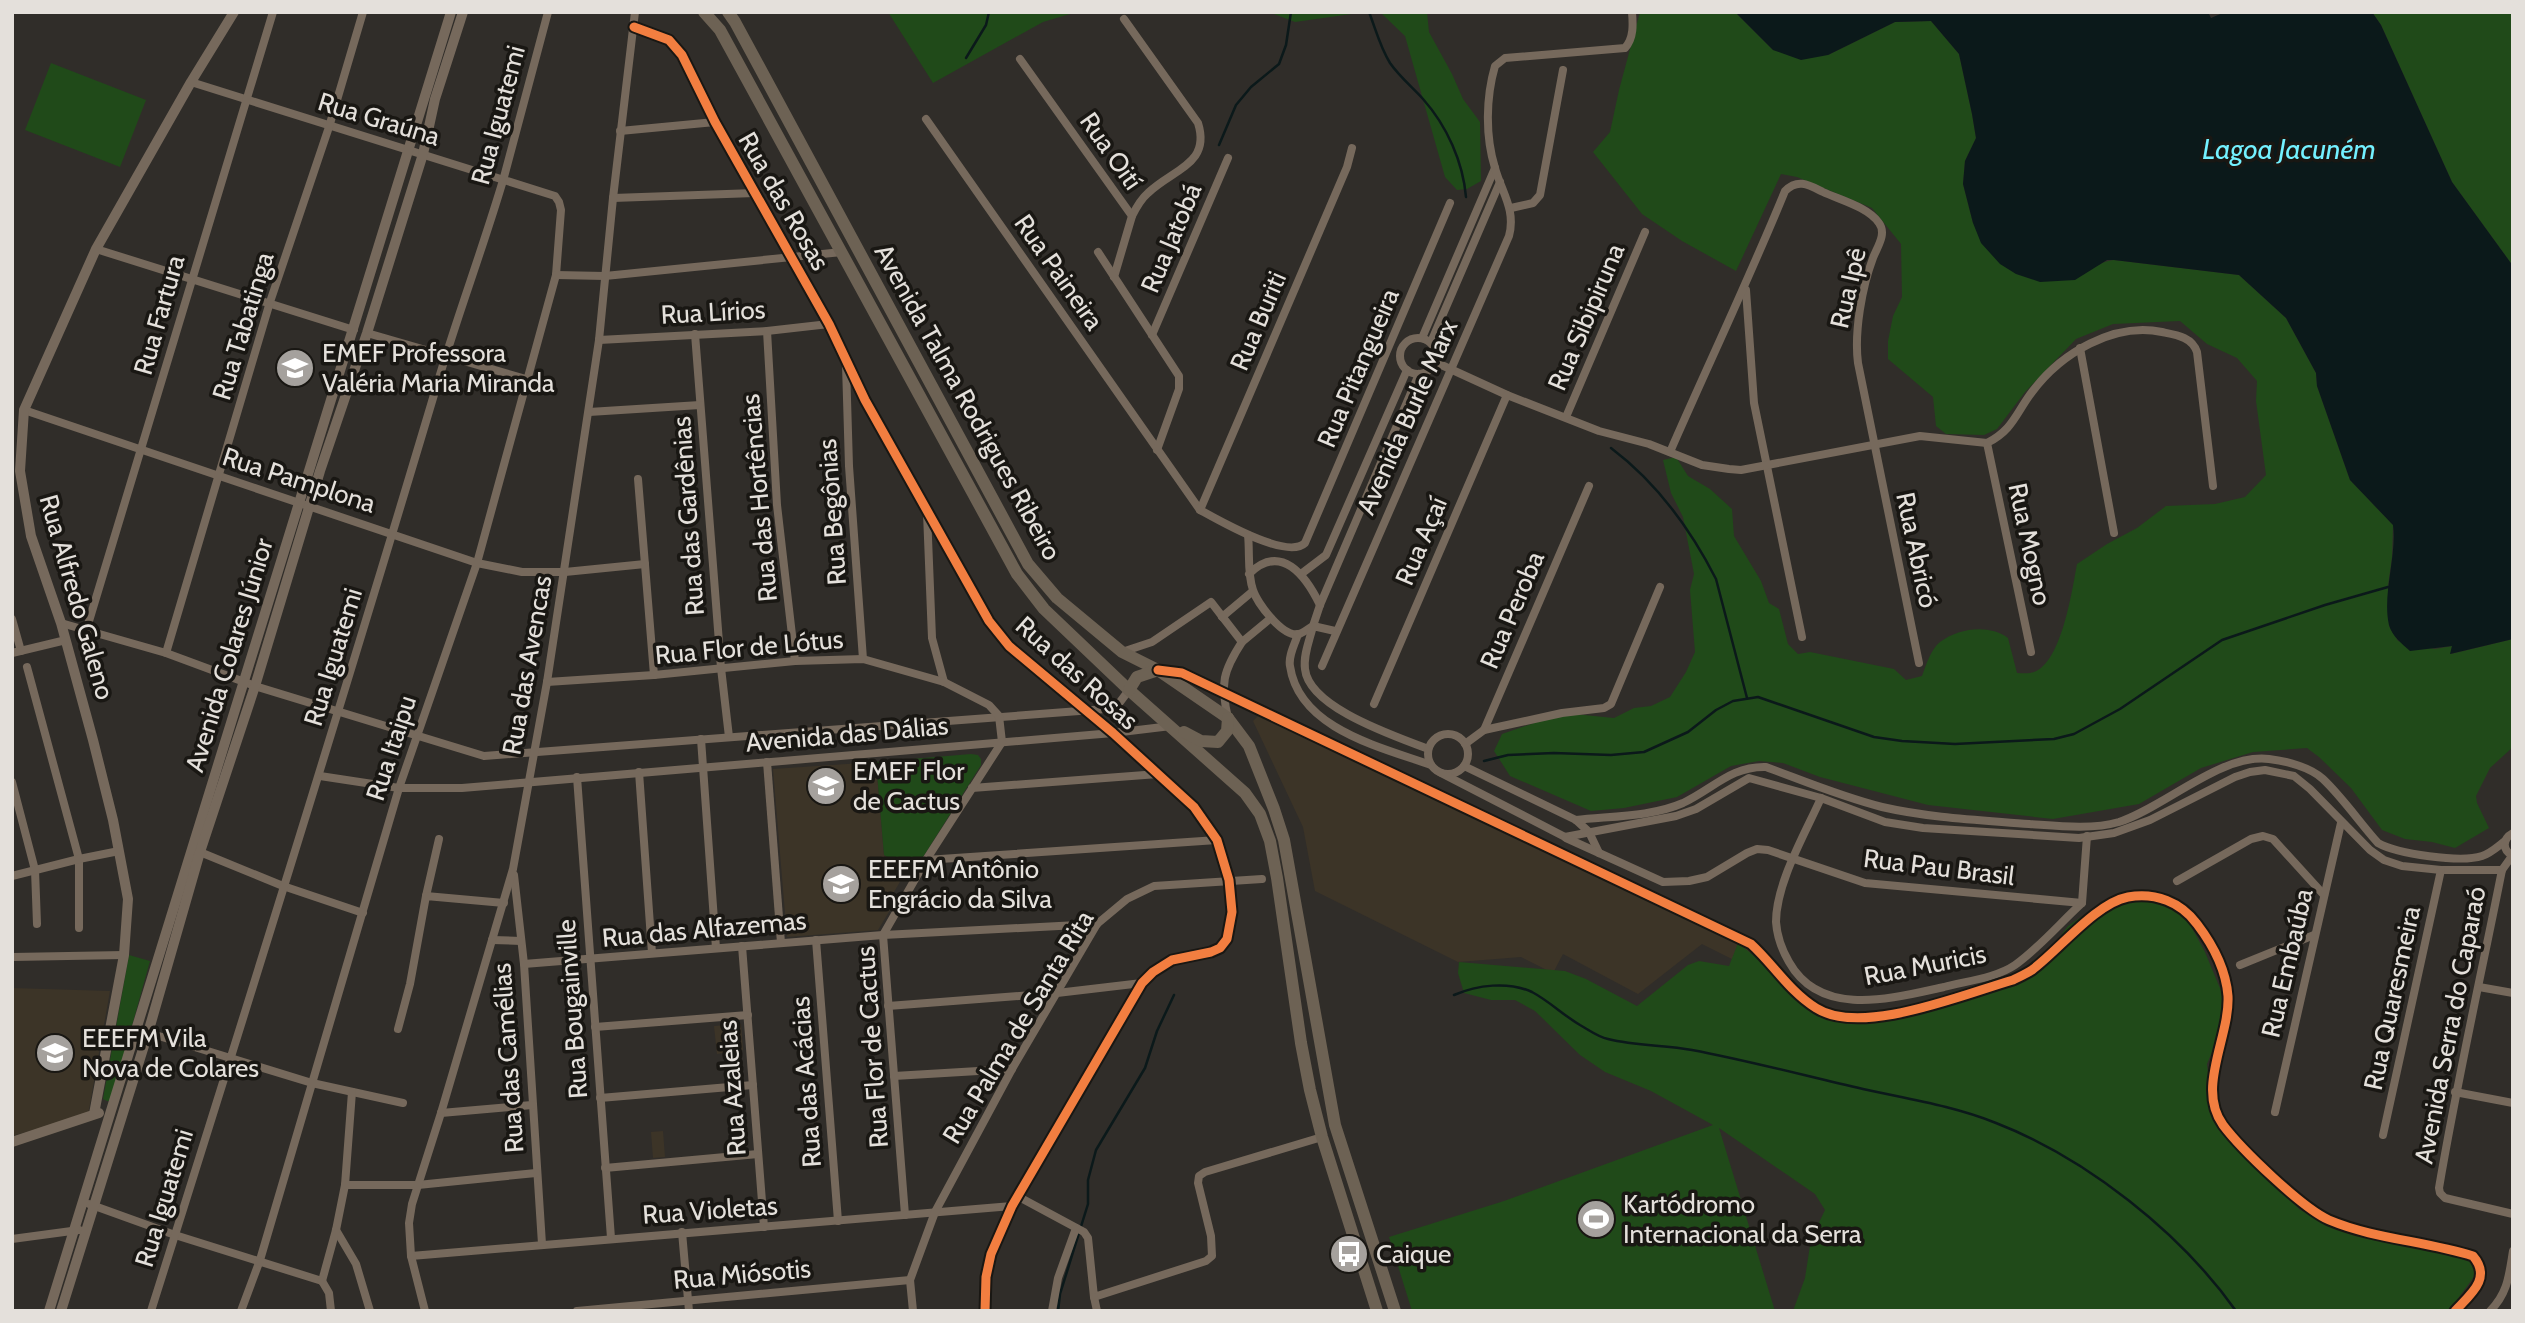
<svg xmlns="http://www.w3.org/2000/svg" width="2525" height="1323" font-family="Cabin,sans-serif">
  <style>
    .built { fill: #3c3427 }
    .green { fill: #204a19 }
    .water { fill: #0b191a }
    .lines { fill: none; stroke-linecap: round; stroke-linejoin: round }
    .stream { stroke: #0b191a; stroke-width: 2.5 }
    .minor { stroke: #76695c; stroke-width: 8 }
    .tertiary { stroke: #76695c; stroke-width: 10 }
    .secondary { stroke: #6d6254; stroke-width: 12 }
    .cycleway-casing { stroke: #191713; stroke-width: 13 }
    .cycleway { stroke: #f27e40; stroke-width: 9 }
    .labels { text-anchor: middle; stroke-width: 7; stroke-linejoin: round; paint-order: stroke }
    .street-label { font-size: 26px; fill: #e4e0db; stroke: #191713 }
    .poi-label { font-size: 26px; fill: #e4e0db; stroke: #191713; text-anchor: start }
    .water-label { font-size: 28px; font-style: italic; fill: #73f1ff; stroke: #191713 }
  </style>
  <rect width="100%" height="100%" fill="#302d29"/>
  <g class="built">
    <polygon points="1260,714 1752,947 1746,966 1702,944 1638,994 1563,954 1553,973 1521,957 1458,962 1315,891 1303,827 1253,721"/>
    <polygon points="876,762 884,855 907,870 891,897 896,900 878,930 787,937 773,769"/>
    <polygon points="12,988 110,991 88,1115 12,1136"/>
    <polygon points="741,1024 743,1050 717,1054 714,1026"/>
    <polygon points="663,1131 665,1157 653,1158 651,1132"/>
  </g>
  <g class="green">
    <polygon points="888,12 1077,12 1043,22 933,83"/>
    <polygon points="1269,12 1366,12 1295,22"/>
    <polygon points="1380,12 1427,12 1429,32 1452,74 1463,99 1480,122 1481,181 1467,189 1457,190 1445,177 1405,36"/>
    <path d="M1640 12H1735L1773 50 1828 55 1895 22 1931 21 1959 54 1972 114 1976 138 1965 161 1963 184 1973 223 2061 280C2086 280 2095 261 2114 260L2239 275 2286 318 2316 373 2317 386 2350 480 2393 525 2392 557 2388 586 2389 626 2398 641 2435 649 2452 646 2451 654 2513 639V747L2490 768 2476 796 2477 803 2489 828 2455 848 2432 842 2405 839 2382 830 2351 788 2319 757 2307 748 2253 752 2201 768 2139 804 2053 819 1928 805 1820 777 1783 763 1759 761 1731 766 1677 797 1624 808 1591 811 1510 776 1494 751 1502 734 1564 713 1614 718 1634 708 1651 706 1670 697 1686 672 1695 652 1690 590 1694 574 1683 517 1671 493 1663 460 1676 457 1688 476 1710 489 1732 509 1734 536 1761 581 1769 603 1779 609 1788 644 1798 654 1810 652 1894 669 1906 680 1922 676C1926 665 1931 649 1940 642 1959 628 1989 624 2008 638L2017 673C2022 673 2029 674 2034 672 2062 662 2072 590 2077 564L2107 544 2137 528 2166 506 2215 504 2245 497 2266 475 2256 401 2257 381 2237 358 2207 344 2180 321 2113 324 2076 339 2025 392 1997 429 1984 435 1946 434 1936 426 1933 397 1888 359V341L1893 316 1902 297 1901 244 1872 208 1797 177 1781 174 1736 271 1682 241 1642 214 1593 152 1610 132 1619 90Z"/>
    <polygon points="2372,12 2513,12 2513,266 2452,182 2381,25"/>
    <polygon points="51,63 146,100 120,167 25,130"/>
    <polygon points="971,754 978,755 981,759 981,765 913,873 884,855 876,762"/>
    <polygon points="2130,899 2179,904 2205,952 2222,993 2224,1024 2207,1064 2212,1109 2230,1137 2300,1210 2350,1229 2435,1251 2466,1255 2481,1267 2449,1311 1793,1311 1805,1278 1811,1239 1825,1210 1815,1194 1719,1128 1775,1311 1412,1311 1389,1237 1504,1201 1713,1125 1651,1091 1605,1072 1580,1055 1535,1011 1515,1000 1491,1000 1464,993 1458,973 1459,962 1565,971 1586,979 1637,1006 1688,965 1699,961 1729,966 1738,943 1767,966 1798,998 1841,1017 1867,1016 1976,993 2030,976 2068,926 2081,917"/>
    <polygon points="129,955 150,961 111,1101 107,1101 103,1099"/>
  </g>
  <path class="water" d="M1735 12H2208L2211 18 2225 12H2372L2381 25 2452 182 2513 266V639L2450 654 2452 646 2410 651C2402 644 2392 636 2389 625 2382 595 2397 556 2393 525L2350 480 2317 386 2316 373 2286 318 2239 275 2114 260H2107L2075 280 2040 282 2016 274 2000 264 1981 243 1973 223 1963 184 1965 161 1976 138 1972 114 1959 54 1931 21 1895 22 1828 55 1801 60 1773 50Z"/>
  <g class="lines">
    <g class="stream">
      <path d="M1369 12C1376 30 1380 47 1390 63 1399 76 1412 87 1423 99 1447 126 1463 162 1466 197"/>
      <polyline points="966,58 986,25 989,12"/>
      <polyline points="1219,145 1236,105 1251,87 1279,64 1286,45 1291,12"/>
      <path d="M1611 448C1656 482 1690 528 1716 579L1747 698"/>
      <polyline points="1484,761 1508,755 1554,753 1611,755 1644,752 1688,732 1716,710 1733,701 1758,697 1874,737 1902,741 1955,744 2054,739 2074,734 2120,709 2222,640 2325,605 2388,587"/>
      <path d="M1454 995C1477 985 1508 981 1532 992 1549 1001 1563 1015 1580 1025 1589 1030 1598 1037 1608 1039 1636 1046 1664 1045 1692 1050 1750 1061 1806 1076 1863 1089 1908 1099 1954 1106 1996 1123 2086 1158 2180 1232 2236 1311"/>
      <polyline points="1058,1311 1060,1294 1088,1204 1088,1180 1096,1150 1145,1068 1157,1031 1174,995"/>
    </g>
    <g class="minor">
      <path d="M1124 19 1198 123C1211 164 1173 169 1148 193 1141 199 1136 208 1132 216"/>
      <polyline points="634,27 669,40 682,55 715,122 829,324 865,400 989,621 1009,646 1113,733 1194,807 1217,840 1229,880 1232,912 1227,939 1220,948 1211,952 1172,960 1153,972 1142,983 1012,1206 991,1254 986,1277 985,1311"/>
      <polyline points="1020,59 1132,216 1114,277"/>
      <polyline points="191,82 555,196 559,202 561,210 556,275 477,563 399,788 260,1260 241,1311"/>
      <path d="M926 119 1200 510C1220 521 1287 560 1305 543L1450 203"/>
      <polyline points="620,131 715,122"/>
      <polyline points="613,198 755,193"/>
      <polyline points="1511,208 1533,203 1540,195 1563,70"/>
      <polyline points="96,249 354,330"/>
      <polyline points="1098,252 1179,376 1179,389 1157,450"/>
      <polyline points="556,275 605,276 842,252"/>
      <polyline points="1746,290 1754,403 1802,637"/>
      <polyline points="767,331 777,505 795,661"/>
      <polyline points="367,333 526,379"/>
      <polyline points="695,334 721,668 729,737"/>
      <polyline points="1152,335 1228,158"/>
      <polyline points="1422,338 1495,168"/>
      <circle cx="1418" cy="356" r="18"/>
      <polyline points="599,340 767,331 829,324"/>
      <polyline points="1431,342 1500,182"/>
      <polyline points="2080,348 2114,533"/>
      <path d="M1435 362 1507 395 1599 431 1649 444 1702 465 1729 469 1741 470 1920 436 1987 443C2013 430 2016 413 2032 392 2061 353 2114 322 2162 332 2177 335 2192 337 2197 352L2213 486"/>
      <polyline points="846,365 849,466 863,659"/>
      <polyline points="24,410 477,563 522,572 565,572 645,564"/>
      <polyline points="589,412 700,405"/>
      <polyline points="1566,417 1645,232"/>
      <polyline points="1987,443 2031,652"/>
      <path d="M1670 452C1708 365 1749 279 1785 191 1798 178 1809 185 1823 192 1840 200 1868 207 1879 223 1887 234 1877 247 1873 258 1862 287 1854 332 1858 363L1919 663"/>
      <polyline points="638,479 654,675"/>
      <polyline points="1200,510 1347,167 1352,148"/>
      <polyline points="927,513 932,638 944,682"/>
      <path d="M1248 535C1250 553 1247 573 1253 590 1257 603 1283 638 1299 634 1303 633 1309 628 1313 626L1320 605 1419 374"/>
      <path d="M1249 574C1281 542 1306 576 1320 605"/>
      <polyline points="1301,574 1326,555 1407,370"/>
      <polyline points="1222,617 1253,591"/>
      <polyline points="12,619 21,651"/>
      <polyline points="61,623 166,653 255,686 484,756 1106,709 1120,702 1129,690"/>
      <polyline points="86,631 273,12"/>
      <path d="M1335 631 1313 626C1310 639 1303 655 1305 669 1309 708 1395 736 1428 749"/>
      <path d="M1298 634C1295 644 1288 656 1290 666 1299 729 1381 747 1431 765"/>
      <polyline points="1242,642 1271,618"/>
      <path d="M1122 652 1152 642 1211 602 1242 642C1223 671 1220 684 1228 718"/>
      <polyline points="12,653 66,640"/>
      <polyline points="166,653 270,302 329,127 363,12"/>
      <path d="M1322 666 1509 236C1516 210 1502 193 1495 168 1485 136 1486 97 1495 66L1505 58 1625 48C1634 38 1633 24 1632 12"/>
      <polyline points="27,667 79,859 79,928"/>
      <path d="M1160 671 1182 673 1751 944C1774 965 1789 991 1816 1008 1861 1037 1964 994 2013 980 2019 977 2026 974 2032 970 2058 951 2096 903 2128 897 2155 892 2181 902 2197 924 2213 945 2226 970 2228 996 2230 1037 2196 1088 2223 1125 2241 1149 2302 1208 2329 1220 2374 1239 2426 1241 2473 1256 2492 1278 2471 1294 2455 1311"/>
      <polyline points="547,682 654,675 795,661 863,659 944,682 989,705 999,716 1002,742"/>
      <polyline points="1374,704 1507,395"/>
      <polyline points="1484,730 1562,713 1604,708 1611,704 1660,587"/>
      <circle cx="1448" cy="754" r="20"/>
      <polyline points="701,739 716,948"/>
      <polyline points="1465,744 1484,730 1589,486"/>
      <polyline points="767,762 781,943"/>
      <polyline points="1464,766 1576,820 1589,832 1599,853"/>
      <polyline points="639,772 652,953"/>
      <polyline points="1441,773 1565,837 1676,816 1696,809 1749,778 1821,798 1885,822 1923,828 2079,838 2114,833 2150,820 2235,777 2250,772 2265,770 2294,776 2310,789 2370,850 2384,860 2402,866 2441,870 2502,870"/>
      <polyline points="320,776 399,788 462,788 1113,733 1171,726"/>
      <polyline points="577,777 611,1238"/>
      <polyline points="12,782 35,870 37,924"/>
      <polyline points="972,788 1158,774"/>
      <path d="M1821 798C1805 834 1776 883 1776 922 1777 936 1782 950 1789 962 1821 1019 1893 998 1944 987 1967 981 1996 978 2015 965 2039 948 2060 923 2082 903L2087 836"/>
      <path d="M1576 820C1611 816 1651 817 1683 803 1713 789 1731 766 1766 767 1804 781 1842 797 1882 807 1930 818 1980 820 2029 824 2058 826 2091 830 2119 822 2165 807 2221 753 2269 759 2286 761 2310 767 2323 779 2343 798 2360 823 2378 843 2397 854 2461 863 2482 856 2491 853 2497 847 2505 841"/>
      <path d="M2513 833C2502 839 2502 850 2513 856"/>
      <polyline points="1566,838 1663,882 1689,881 1707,877 1747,853 1757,849 1768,850 1865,883 2082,903"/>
      <polyline points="195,850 283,886 363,913"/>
      <path d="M2512 856 2502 870C2481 976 2457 1081 2439 1188L2440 1193 2445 1198 2513 1214"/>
      <polyline points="926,860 1217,840"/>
      <polyline points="514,875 524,964 542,1244"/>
      <polyline points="12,876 79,859 119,851"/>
      <polyline points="2177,881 2251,839 2263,836 2273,839 2324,895"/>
      <polyline points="426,896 439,839"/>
      <polyline points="492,940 521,941"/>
      <polyline points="816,940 838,1221"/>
      <polyline points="742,946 764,1227"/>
      <polyline points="12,957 124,955"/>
      <polyline points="524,964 883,935 1097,924"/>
      <polyline points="2240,965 2314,935"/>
      <polyline points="2479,987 2513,993"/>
      <polyline points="888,1006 1057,993 1142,983"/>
      <polyline points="595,1027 748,1015"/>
      <polyline points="136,1029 312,1083 403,1103"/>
      <polyline points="398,1029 410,984 426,896 504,903"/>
      <polyline points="894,1076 1012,1069"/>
      <polyline points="2455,1092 2513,1103"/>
      <polyline points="600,1098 753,1085"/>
      <polyline points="2275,1112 2341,823"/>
      <polyline points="441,1113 532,1105"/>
      <polyline points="2383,1135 2441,870"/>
      <polyline points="605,1168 758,1154"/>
      <polyline points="345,1185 418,1185 536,1173"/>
      <polyline points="1019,1197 1084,1232 1088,1238 1094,1297 1206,1261 1212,1256 1211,1236 1198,1183 1199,1176 1205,1172 1322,1137"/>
      <polyline points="89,1204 175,1235 322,1281"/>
      <polyline points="905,1215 883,935 926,860 1002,742"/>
      <polyline points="336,1230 356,1264 370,1311"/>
      <polyline points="682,1232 689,1311"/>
      <polyline points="12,1239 79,1230"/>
      <polyline points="411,1256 1012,1206"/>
      <polyline points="322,1281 336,1230 345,1185 352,1092"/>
      <polyline points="322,1281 329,1293 331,1311"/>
      <polyline points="1094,1297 1097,1311"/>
      <path d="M151 1311C249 1001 346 690 439 378 459 311 484 245 504 177 519 122 533 67 548 12"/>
      <polyline points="425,1311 411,1256 409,1223 412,1204 441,1113 513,869 547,682 599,340 613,198 635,12"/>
      <polyline points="577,1311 910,1280"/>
      <polyline points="913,1311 910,1280 935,1212 1012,1069 1097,924 1127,899 1154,886 1262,879"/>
      <polyline points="1052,1311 1058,1278 1076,1228"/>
      <path d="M2490 1311C2508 1293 2509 1275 2513 1251"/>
    </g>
    <g class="tertiary">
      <polyline points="94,1114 124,955 128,899 113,820 93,740 61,623 31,536 20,471 24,410 96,249 191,82 234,12"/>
      <polyline points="12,1142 99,1113"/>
      <polyline points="49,1311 451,12"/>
      <polyline points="61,1311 148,1033 200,852 255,686 320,471 367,333 423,154 435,99 463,12"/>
    </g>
    <g class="secondary">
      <polyline points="704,12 720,30 1017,574 1044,609 1129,690 1245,793 1260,814 1270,841 1277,878 1301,1043 1310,1090 1322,1137 1377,1311"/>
      <polyline points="728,12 735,22 1028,564 1057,598 1122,652 1158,670 1228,718 1249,746 1274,809 1284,840 1335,1125 1395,1311"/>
      <polyline points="1129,690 1137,677 1158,670"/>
      <polyline points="1184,732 1201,741 1218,742 1227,731 1228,718"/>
    </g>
    <defs>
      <g id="cycleway">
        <polyline points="634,27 669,40 682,55 715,122 829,324 865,400 989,621 1009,646 1113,733 1194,807 1217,840 1229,880 1232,912 1227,939 1220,948 1211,952 1172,960 1153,972 1142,983 1012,1206 991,1254 986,1277 985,1311"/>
        <path d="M1158 670 1182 673 1751 944C1774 965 1789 991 1816 1008 1861 1037 1964 994 2013 980 2019 977 2026 974 2032 970 2058 951 2096 903 2128 897 2155 892 2181 902 2197 924 2213 945 2226 970 2228 996 2230 1037 2196 1088 2223 1125 2241 1149 2302 1208 2329 1220 2374 1239 2426 1241 2473 1256 2492 1278 2471 1294 2455 1311"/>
      </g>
    </defs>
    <use href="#cycleway" class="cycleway-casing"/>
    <use href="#cycleway" class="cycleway"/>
  </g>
  <defs>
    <symbol id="school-disc" viewBox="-11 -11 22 22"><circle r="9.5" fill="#a5a19d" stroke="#191713"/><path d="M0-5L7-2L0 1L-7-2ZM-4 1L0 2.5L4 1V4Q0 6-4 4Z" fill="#fff"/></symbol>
    <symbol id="stadium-disc" viewBox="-11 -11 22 22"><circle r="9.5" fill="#a5a19d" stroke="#191713"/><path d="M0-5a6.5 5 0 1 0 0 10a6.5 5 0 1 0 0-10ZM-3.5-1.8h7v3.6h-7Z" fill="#fff"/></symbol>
    <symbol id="bus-disc" viewBox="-11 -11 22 22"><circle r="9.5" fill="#a5a19d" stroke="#191713"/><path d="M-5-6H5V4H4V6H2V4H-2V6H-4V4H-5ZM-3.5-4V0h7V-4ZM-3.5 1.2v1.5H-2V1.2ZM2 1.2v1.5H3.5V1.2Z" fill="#fff"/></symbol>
  </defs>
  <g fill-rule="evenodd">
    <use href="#school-disc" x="273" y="346" width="44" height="44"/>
    <use href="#school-disc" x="804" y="764" width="44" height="44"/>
    <use href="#school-disc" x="819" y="862" width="44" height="44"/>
    <use href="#school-disc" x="33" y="1031" width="44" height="44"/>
    <use href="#stadium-disc" x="1574" y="1197" width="44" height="44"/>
    <use href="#bus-disc" x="1327" y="1232" width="44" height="44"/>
  </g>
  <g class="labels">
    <g class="street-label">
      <text transform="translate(498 115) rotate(-75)" y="9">Rua Iguatemi</text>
      <text transform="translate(379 119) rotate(17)" y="9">Rua Graúna</text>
      <text transform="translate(1111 151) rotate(55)" y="9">Rua Oití</text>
      <text transform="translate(784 201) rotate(60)" y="9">Rua das Rosas</text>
      <text transform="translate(1171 238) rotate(-67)" y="9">Rua Jatobá</text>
      <text transform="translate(1059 272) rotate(55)" y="9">Rua Paineira</text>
      <text transform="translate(1848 288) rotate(-77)" y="9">Rua Ipê</text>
      <text transform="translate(713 312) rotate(-3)" y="9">Rua Lírios</text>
      <text transform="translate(159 315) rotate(-74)" y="9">Rua Fartura</text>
      <text transform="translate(1586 317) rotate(-67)" y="9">Rua Sibipiruna</text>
      <text transform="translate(1258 321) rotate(-67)" y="9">Rua Buriti</text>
      <text transform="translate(243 326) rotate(-73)" y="9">Rua Tabatinga</text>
      <text transform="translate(1358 368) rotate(-67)" y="9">Rua Pitangueira</text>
      <text transform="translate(968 402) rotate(61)" y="9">Avenida Talma Rodrigues Ribeiro</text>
      <text transform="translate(1407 417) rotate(-66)" y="9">Avenida Burle Marx</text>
      <text transform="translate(299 480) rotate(18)" y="9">Rua Pamplona</text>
      <text transform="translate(759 498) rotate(-95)" y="9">Rua das Hortências</text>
      <text transform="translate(832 512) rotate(-94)" y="9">Rua Begônias</text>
      <text transform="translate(688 516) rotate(-94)" y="9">Rua das Gardênias</text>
      <text transform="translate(1421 541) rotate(-67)" y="9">Rua Açaí</text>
      <text transform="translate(2030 544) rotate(78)" y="9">Rua Mogno</text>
      <text transform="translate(1917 550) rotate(78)" y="9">Rua Abricó</text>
      <text transform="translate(77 597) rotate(74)" y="9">Rua Alfredo Galeno</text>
      <text transform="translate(1512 610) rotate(-67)" y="9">Rua Peroba</text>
      <text transform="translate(749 647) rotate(-5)" y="9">Rua Flor de Lótus</text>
      <text transform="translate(229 655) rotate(-73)" y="9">Avenida Colares Júnior</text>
      <text transform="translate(333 657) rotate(-73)" y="9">Rua Iguatemi</text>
      <text transform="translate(527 665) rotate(-80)" y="9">Rua das Avencas</text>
      <text transform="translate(1077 673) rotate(42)" y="9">Rua das Rosas</text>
      <text transform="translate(847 734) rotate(-5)" y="9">Avenida das Dálias</text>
      <text transform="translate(391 748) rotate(-72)" y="9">Rua Itaipu</text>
      <text transform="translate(1939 867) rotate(7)" y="9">Rua Pau Brasil</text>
      <text transform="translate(704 929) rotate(-5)" y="9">Rua das Alfazemas</text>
      <text transform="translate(2287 963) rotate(-77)" y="9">Rua Embaúba</text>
      <text transform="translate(1925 965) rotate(-11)" y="9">Rua Muricis</text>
      <text transform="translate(2392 998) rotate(-78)" y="9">Rua Quaresmeira</text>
      <text transform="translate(572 1009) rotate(-94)" y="9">Rua Bougainville</text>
      <text transform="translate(2450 1025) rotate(-79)" y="9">Avenida Serra do Caparaó</text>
      <text transform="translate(1018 1027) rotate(-59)" y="9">Rua Palma de Santa Rita</text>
      <text transform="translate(872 1047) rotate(-94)" y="9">Rua Flor de Cactus</text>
      <text transform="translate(508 1058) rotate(-94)" y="9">Rua das Camélias</text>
      <text transform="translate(806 1082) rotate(-94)" y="9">Rua das Acácias</text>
      <text transform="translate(732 1088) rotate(-94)" y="9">Rua Azaleias</text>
      <text transform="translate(164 1198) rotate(-73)" y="9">Rua Iguatemi</text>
      <text transform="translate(710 1210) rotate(-4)" y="9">Rua Violetas</text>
      <text transform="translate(742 1274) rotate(-5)" y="9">Rua Miósotis</text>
    </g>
    <g class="poi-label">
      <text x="322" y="362">EMEF Professora<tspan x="322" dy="30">Valéria Maria Miranda</tspan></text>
      <text x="853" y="780">EMEF Flor<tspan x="853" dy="30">de Cactus</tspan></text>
      <text x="868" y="878">EEEFM Antônio<tspan x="868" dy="30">Engrácio da Silva</tspan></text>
      <text x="82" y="1047">EEEFM Vila<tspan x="82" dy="30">Nova de Colares</tspan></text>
      <text x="1623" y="1213">Kartódromo<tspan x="1623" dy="30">Internacional da Serra</tspan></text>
      <text x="1376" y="1263">Caique</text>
    </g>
    <g class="water-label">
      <text x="2289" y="159">Lagoa Jacuném</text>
    </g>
  </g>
  <rect width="2525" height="1323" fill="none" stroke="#e4e0db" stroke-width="28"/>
</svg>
